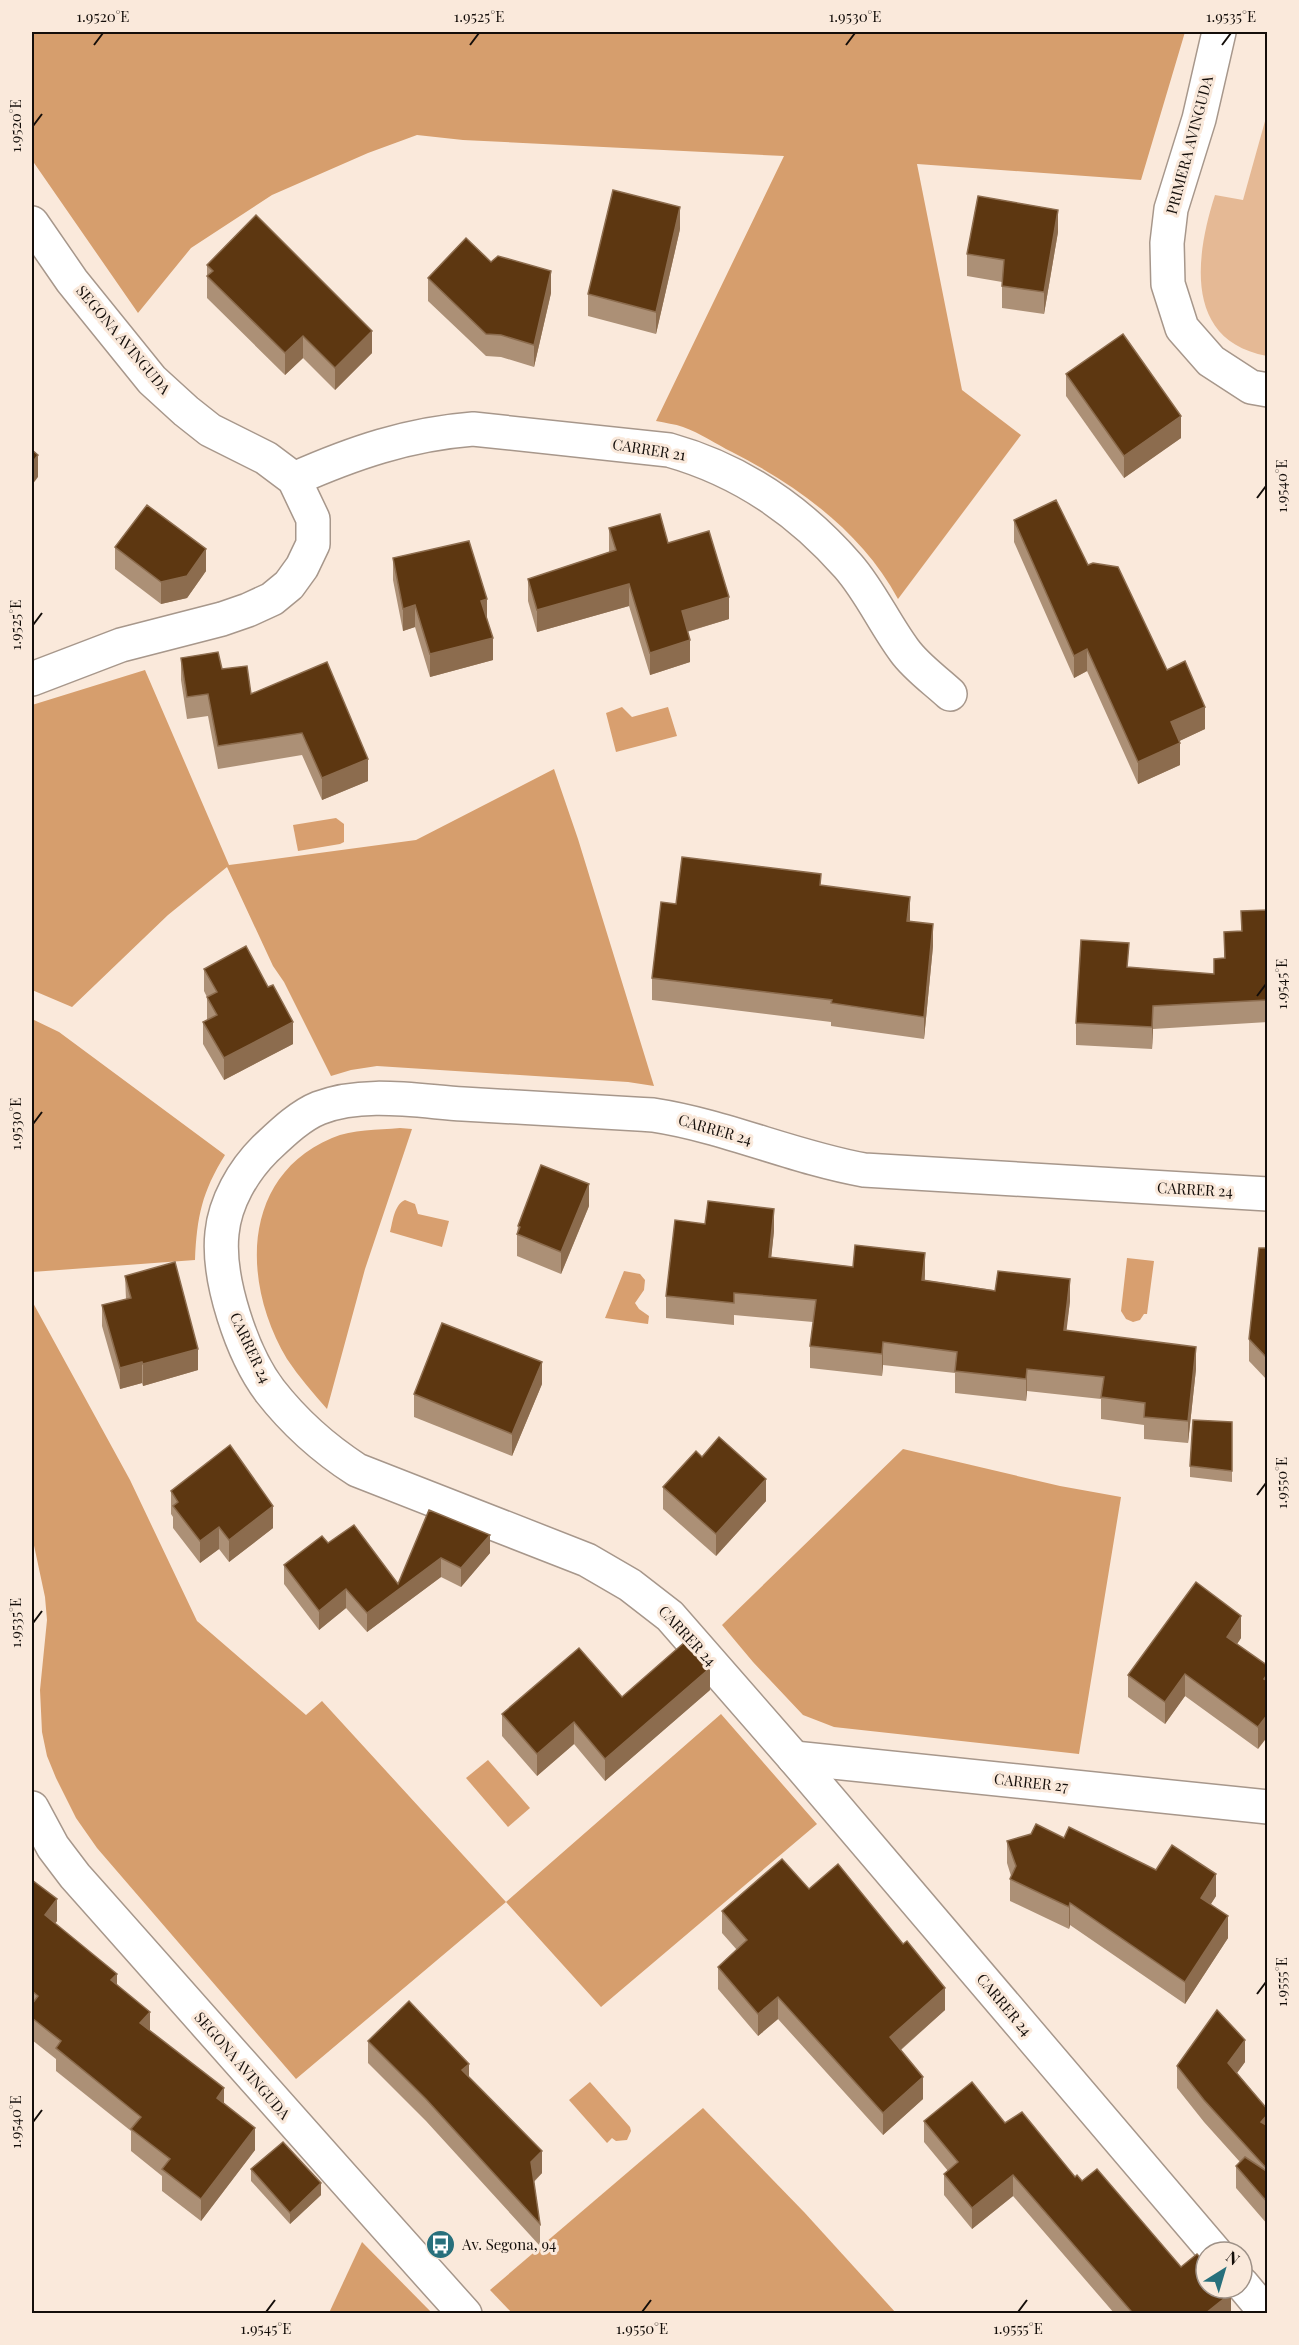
<svg xmlns="http://www.w3.org/2000/svg" width="1299" height="2345" font-family="'Playfair Display',serif">
  <style>
    .green { fill: #e5b995 }
    .forest { fill: #d69e6d }
    .water { fill: #d89f6f }
    .lines { fill: none; stroke-linecap: round; stroke-linejoin: round }
    .minor-casing { stroke: #a7978b; stroke-width: 36 }
    .minor { stroke: #fff; stroke-width: 33 }
    .wall { fill: #ac9076 }
    .shaded-wall { fill: #8c6c4e }
    .building { fill: #5d3711; stroke: #8c6c4e; stroke-width: 1.5 }
    .ticks { fill: none; stroke: #140e0a; stroke-width: 2 }
    .labels { text-anchor: middle; stroke-width: 6; stroke-linejoin: round; paint-order: stroke }
    .street-label { font-size: 15px; fill: #140e0a; stroke: #fae9db }
    .poi-label { font-size: 15px; fill: #140e0a; stroke: #fae9db; text-anchor: start }
    .neatline { fill: none; stroke: #140e0a; stroke-width: 2 }
    .ticks-label { font-size: 15px; text-anchor: middle; fill: #140e0a }
  </style>
  <rect width="100%" height="100%" fill="#fae9db"/>
  <path class="green" d="M1267 114V356C1184 341 1195 257 1215 195L1243 200Z"/>
  <g class="forest">
    <path d="M32 32H1185L1141 180 917 164 962 390 1021 435 898 599C862 532 798 486 732 452 716 444 700 433 683 427 675 424 665 423 656 421L784 156 463 140 417 135 368 153 272 195 191 248 138 313 32 160Z"/>
    <polygon points="145,670 229,865 416,840 554,769 578,839 654,1086 628,1082 377,1066 351,1070 331,1076 284,982 273,966 227,867 168,915 72,1007 32,990 32,705"/>
    <path d="M32 1019 59 1032 225 1155C202 1192 197 1216 195 1260L32 1272Z"/>
    <path d="M400 1128 412 1129 365 1269 327 1409C313 1393 299 1377 287 1359 242 1284 240 1177 332 1138 353 1129 377 1130 400 1128Z"/>
    <polygon points="32,1301 130,1480 197,1621 306,1715 322,1701 506,1902 721,1714 817,1824 601,2007 506,1902 296,2079 97,1848 76,1818 56,1778 47,1756 42,1732 40,1690 47,1620 45,1597 32,1536"/>
    <polygon points="903,1449 1060,1486 1121,1497 1079,1754 834,1727 803,1715 753,1662 722,1625"/>
    <polygon points="703,2108 804,2212 896,2313 512,2313 490,2290"/>
    <polygon points="362,2242 432,2313 329,2313"/>
  </g>
  <g class="water">
    <polygon points="622,707 632,717 668,707 677,736 616,752 606,713"/>
    <polygon points="336,818 344,824 344,842 340,844 298,851 293,825"/>
    <path d="M405 1200 415 1204 418 1214 449 1221 442 1247 390 1232C393 1221 394 1205 405 1200Z"/>
    <polygon points="1127,1258 1154,1261 1147,1314 1144,1314 1140,1320 1133,1322 1126,1319 1121,1311"/>
    <polygon points="624,1271 640,1274 645,1280 644,1290 635,1303 639,1309 649,1316 648,1324 605,1318"/>
    <polygon points="488,1760 530,1808 508,1827 466,1778"/>
    <polygon points="590,2082 630,2127 631,2131 627,2140 616,2141 612,2138 607,2143 569,2100"/>
  </g>
  <g class="lines">
    <defs>
      <g id="minor">
        <polyline points="1219,32 1199,119 1171,209 1167,243 1168,284 1182,328 1211,361 1251,387 1268,390"/>
        <polyline points="32,223 72,281 152,380 186,411 210,430 266,458 294,479 313,519 313,544 302,567 289,585 272,599 248,610 222,619 121,645 32,679"/>
        <path d="M294 479C353 453 408 434 473 429L669 450C740 470 800 511 848 566 870 591 884 623 904 650 916 667 935 680 950 694"/>
        <polyline points="794,1758 1268,1807"/>
        <path d="M32 1808 53 1847 75 1876C205 2022 334 2169 465 2314"/>
        <path d="M1215 2252 794 1758 670 1616 630 1585 587 1560 357 1470C323 1448 295 1423 270 1391 242 1354 217 1279 222 1233 225 1202 243 1171 265 1149 280 1135 299 1116 319 1108 363 1091 417 1101 463 1104 527 1108 590 1111 653 1115 725 1126 792 1157 864 1170L1268 1194"/>
        <polyline points="1242,2284 1267,2314"/>
      </g>
    </defs>
    <use href="#minor" class="minor-casing"/>
    <use href="#minor" class="minor"/>
  </g>
  <g class="wall">
    <polygon points="680,229 656,334 588,316 588,294"/>
    <polygon points="1058,232 1044,314 1002,308 1002,282 967,276 967,254"/>
    <polygon points="491,262 551,293 534,367 501,357 486,356 428,301 428,278"/>
    <polygon points="207,265 372,353 335,390 303,358 285,375 207,298"/>
    <polygon points="1066,374 1181,438 1124,478 1066,396"/>
    <polygon points="1014,520 1088,565 1167,670 1205,729 1179,741 1180,765 1138,784 1087,671 1074,678 1014,542"/>
    <polygon points="609,528 668,543 729,619 687,632 690,662 650,675 629,606 537,632 528,601 528,579 609,552"/>
    <polygon points="115,547 206,571 187,598 161,604 115,569"/>
    <polygon points="393,558 487,618 493,660 430,677 415,627 403,631 393,580"/>
    <polygon points="181,658 222,669 251,694 368,781 322,800 302,755 218,769 208,716 187,719 181,680"/>
    <polygon points="821,885 910,921 933,946 924,1039 831,1026 831,1022 652,1000 652,978 676,904"/>
    <polygon points="1268,910 1268,1022 1153,1029 1152,1049 1076,1045 1076,1023 1129,967 1214,974 1214,959 1224,959 1224,932 1241,931 1241,911"/>
    <polygon points="204,969 293,1044 224,1080 203,1044 203,1022 207,1020 207,997 204,991"/>
    <polygon points="589,1206 561,1274 517,1256 517,1234 518,1226"/>
    <polygon points="705,1224 774,1231 771,1257 925,1275 925,1280 1070,1301 1066,1330 1196,1369 1188,1443 1144,1439 1144,1425 1101,1419 1101,1399 1027,1391 1026,1401 955,1393 955,1373 883,1365 882,1376 810,1368 810,1346 813,1322 734,1315 734,1325 666,1318 666,1296"/>
    <polygon points="1268,1248 1268,1381 1249,1361 1249,1339"/>
    <polygon points="125,1276 198,1370 143,1386 142,1383 120,1389 102,1326 102,1305 126,1299"/>
    <polygon points="542,1384 512,1456 414,1417 414,1394"/>
    <polygon points="1232,1422 1232,1482 1190,1477 1190,1466"/>
    <polygon points="702,1457 766,1501 716,1556 663,1509 663,1487"/>
    <polygon points="171,1491 273,1528 229,1562 219,1549 200,1563 173,1528 173,1517 171,1514"/>
    <polygon points="429,1510 490,1553 461,1587 441,1577 367,1632 346,1608 319,1630 284,1584 284,1565 328,1543 398,1584"/>
    <polygon points="1241,1638 1237,1644 1268,1666 1258,1749 1185,1696 1165,1724 1128,1697 1128,1675"/>
    <polygon points="710,1690 605,1781 574,1744 537,1776 502,1736 502,1714 622,1697"/>
    <polygon points="1064,1838 1156,1870 1216,1896 1210,1905 1228,1938 1185,2004 1070,1925 1069,1929 1010,1901 1010,1879 1011,1876 1007,1863 1007,1841"/>
    <polygon points="32,1880 57,1921 55,1923 117,1984 150,2031 224,2103 255,2150 201,2221 162,2191 162,2176 131,2151 131,2131 56,2071 56,2059 32,2040"/>
    <polygon points="809,1889 945,2010 901,2050 923,2099 883,2135 778,2019 758,2036 718,1989 718,1967 737,1950 722,1933 722,1911"/>
    <polygon points="368,2041 469,2077 542,2173 534,2182 540,2224 540,2246 426,2121 368,2063"/>
    <polygon points="1245,2062 1237,2073 1268,2110 1268,2225 1236,2188 1236,2166 1240,2162 1204,2122 1177,2088 1177,2066"/>
    <polygon points="924,2121 1005,2123 1075,2177 1082,2181 1181,2267 1231,2313 1114,2313 1013,2196 972,2229 944,2195 944,2174 948,2171 924,2142"/>
    <polygon points="251,2169 321,2195 290,2224 251,2181"/>
  </g>
  <g class="shaded-wall">
    <polygon points="680,207 680,229 656,334 656,312"/>
    <polygon points="1058,210 1058,232 1044,314 1044,292"/>
    <polygon points="551,271 551,293 534,367 534,345"/>
    <polygon points="372,331 372,353 335,390 335,368"/>
    <polygon points="303,336 303,358 285,375 285,353"/>
    <polygon points="1181,416 1181,438 1124,478 1124,456"/>
    <polygon points="38,455 38,477 32,485 32,463"/>
    <polygon points="206,549 206,571 187,598 161,604 161,582"/>
    <polygon points="629,584 629,606 537,632 537,610"/>
    <polygon points="729,597 729,619 682,633 682,611"/>
    <polygon points="487,599 487,621 481,601"/>
    <polygon points="415,605 415,627 403,631 403,609"/>
    <polygon points="493,638 493,660 430,677 430,654"/>
    <polygon points="690,640 690,662 650,675 650,653"/>
    <polygon points="1087,649 1087,671 1074,678 1074,656"/>
    <polygon points="1205,707 1205,729 1171,745 1171,722"/>
    <polygon points="1180,743 1180,765 1138,784 1138,762"/>
    <polygon points="368,759 368,781 322,800 322,778"/>
    <polygon points="910,897 910,920 907,943 907,921"/>
    <polygon points="933,924 933,946 924,1039 924,1017"/>
    <polygon points="1153,1006 1153,1029 1152,1049 1152,1027"/>
    <polygon points="293,1022 293,1044 224,1080 224,1058"/>
    <polygon points="589,1184 589,1206 561,1274 561,1252"/>
    <polygon points="774,1209 774,1231 769,1279 769,1257"/>
    <polygon points="925,1253 925,1275 922,1302 922,1280"/>
    <polygon points="1070,1279 1070,1301 1064,1352 1064,1330"/>
    <polygon points="883,1342 883,1365 882,1376 882,1354"/>
    <polygon points="1196,1347 1196,1369 1188,1443 1188,1421"/>
    <polygon points="198,1349 198,1370 143,1386 143,1364"/>
    <polygon points="142,1362 142,1383 120,1389 120,1368"/>
    <polygon points="542,1362 542,1384 512,1456 512,1434"/>
    <polygon points="1027,1369 1027,1391 1026,1401 1026,1379"/>
    <polygon points="766,1479 766,1501 716,1556 716,1534"/>
    <polygon points="273,1506 273,1528 229,1562 229,1540"/>
    <polygon points="219,1527 219,1549 200,1563 200,1541"/>
    <polygon points="490,1535 490,1553 461,1587 461,1568"/>
    <polygon points="441,1558 441,1577 367,1632 367,1613"/>
    <polygon points="346,1589 346,1608 319,1630 319,1611"/>
    <polygon points="1241,1616 1241,1638 1227,1659 1227,1637"/>
    <polygon points="710,1668 710,1690 605,1781 605,1759"/>
    <polygon points="1185,1674 1185,1696 1165,1724 1165,1702"/>
    <polygon points="1268,1714 1268,1736 1258,1749 1258,1727"/>
    <polygon points="574,1722 574,1744 537,1776 537,1754"/>
    <polygon points="1216,1874 1216,1896 1201,1920 1201,1898"/>
    <polygon points="57,1899 57,1921 45,1937 45,1915"/>
    <polygon points="1070,1903 1070,1925 1069,1929 1069,1907"/>
    <polygon points="1228,1916 1228,1938 1185,2004 1185,1982"/>
    <polygon points="117,1974 117,1996 111,1980"/>
    <polygon points="945,1988 945,2010 890,2059 890,2037"/>
    <polygon points="778,1997 778,2019 758,2036 758,2014"/>
    <polygon points="150,2012 150,2034 140,2023"/>
    <polygon points="1245,2040 1245,2062 1228,2085 1228,2063"/>
    <polygon points="469,2064 469,2086 462,2070"/>
    <polygon points="923,2077 923,2099 883,2135 883,2113"/>
    <polygon points="224,2088 224,2110 217,2098"/>
    <polygon points="1268,2114 1268,2136 1261,2122"/>
    <polygon points="255,2128 255,2150 201,2221 201,2199"/>
    <polygon points="542,2151 542,2173 531,2184 531,2162"/>
    <polygon points="1013,2175 1013,2196 972,2229 972,2208"/>
    <polygon points="321,2183 321,2195 290,2224 290,2213"/>
    <polygon points="1231,2293 1231,2313 1206,2313"/>
  </g>
  <g class="building">
    <polygon points="613,190 680,207 656,312 588,294"/>
    <polygon points="978,196 1058,210 1044,292 1002,286 1004,260 967,254"/>
    <polygon points="256,215 372,331 335,368 303,336 285,353 207,276 213,271 207,265"/>
    <polygon points="466,238 491,262 498,256 551,271 534,345 501,335 486,334 428,278"/>
    <polygon points="1123,334 1181,416 1124,456 1066,374"/>
    <polygon points="32,450 38,455 32,463"/>
    <polygon points="1056,500 1088,565 1093,563 1118,567 1167,670 1185,661 1205,707 1171,722 1180,743 1138,762 1087,649 1074,656 1014,520"/>
    <polygon points="147,505 206,549 187,576 161,582 115,547"/>
    <polygon points="660,514 668,543 709,531 729,597 682,611 690,640 650,653 629,584 537,610 528,579 616,550 609,528"/>
    <polygon points="469,541 487,599 481,601 493,638 430,654 415,605 403,609 393,558"/>
    <polygon points="218,652 222,669 247,666 251,694 327,662 368,759 322,778 302,733 218,746 208,694 187,697 181,658"/>
    <polygon points="682,857 821,874 820,885 910,897 907,921 933,924 924,1017 831,1003 832,1000 652,978 661,902 676,904"/>
    <polygon points="1268,910 1268,1000 1153,1006 1152,1027 1076,1023 1081,940 1129,943 1127,967 1214,974 1214,959 1225,958 1224,932 1242,931 1241,911"/>
    <polygon points="246,946 268,987 273,985 293,1022 224,1058 203,1022 217,1015 207,997 217,992 204,969"/>
    <polygon points="541,1165 589,1184 561,1252 517,1234 520,1227 518,1226"/>
    <polygon points="708,1201 774,1209 769,1257 853,1267 855,1245 925,1253 922,1280 995,1291 998,1271 1070,1279 1064,1330 1196,1347 1188,1421 1144,1417 1145,1403 1101,1397 1104,1377 1027,1369 1026,1379 955,1371 957,1352 883,1342 882,1354 810,1346 816,1300 734,1293 734,1303 666,1296 675,1220 705,1224"/>
    <polygon points="1259,1248 1268,1248 1268,1359 1249,1339"/>
    <polygon points="175,1262 198,1349 143,1364 142,1362 120,1368 102,1305 131,1298 125,1276"/>
    <polygon points="442,1323 542,1362 512,1434 414,1394"/>
    <polygon points="1193,1420 1232,1422 1232,1471 1190,1466"/>
    <polygon points="719,1437 766,1479 716,1534 663,1487 696,1451 702,1457"/>
    <polygon points="230,1445 273,1506 229,1540 219,1527 200,1541 173,1506 178,1502 171,1491"/>
    <polygon points="429,1510 490,1535 461,1568 441,1558 367,1613 346,1589 319,1611 284,1565 322,1536 328,1543 354,1525 398,1584"/>
    <polygon points="1196,1582 1241,1616 1227,1637 1268,1666 1268,1673 1264,1679 1268,1681 1268,1714 1258,1727 1185,1674 1165,1702 1128,1675"/>
    <polygon points="686,1641 710,1668 605,1759 574,1722 537,1754 502,1714 579,1648 622,1697"/>
    <polygon points="1036,1824 1064,1838 1069,1827 1156,1870 1172,1845 1216,1874 1201,1898 1228,1916 1185,1982 1070,1903 1069,1907 1010,1879 1016,1866 1007,1841 1031,1834"/>
    <polygon points="782,1859 809,1889 838,1864 903,1944 907,1941 945,1988 890,2037 923,2077 883,2113 778,1997 758,2014 718,1967 747,1940 722,1911"/>
    <polygon points="32,1880 57,1899 45,1915 117,1974 111,1980 150,2012 140,2023 224,2088 217,2098 255,2128 201,2199 162,2169 170,2159 131,2129 141,2117 56,2048 61,2041 32,2018 32,2004 38,1996 32,1991"/>
    <polygon points="409,2001 469,2064 462,2070 542,2151 531,2162 540,2224 426,2099 368,2041"/>
    <polygon points="1217,2010 1245,2040 1228,2063 1268,2110 1268,2114 1261,2122 1268,2126 1268,2170 1204,2100 1177,2066"/>
    <polygon points="972,2082 1005,2123 1022,2112 1075,2177 1077,2175 1082,2181 1097,2169 1181,2267 1197,2254 1206,2264 1206,2288 1226,2288 1231,2293 1206,2313 1128,2313 1131,2311 1013,2175 972,2208 944,2174 958,2162 924,2121"/>
    <polygon points="283,2142 321,2183 290,2213 251,2169"/>
    <polygon points="1245,2157 1268,2172 1268,2203 1236,2166"/>
  </g>
  <path class="ticks" d="M94 45 103 33M470 45 479 33M846 45 855 33M1222 45 1231 33M33 126 42 114M1257 498 1266 486M33 625 42 613M1257 996 1266 984M33 1124 42 1112M1257 1495 1266 1483M33 1623 42 1611M1257 1994 1266 1982M33 2122 42 2110M266 2312 275 2300M642 2312 651 2300M1018 2312 1027 2300"/>
  <defs>
    <symbol id="bus-disc" viewBox="-11 -11 22 22"><circle r="9.5" fill="#28707c" stroke="#fae9db"/><path d="M-5-6H5V4H4V6H2V4H-2V6H-4V4H-5ZM-3.5-4V0h7V-4ZM-3.5 1.2v1.5H-2V1.2ZM2 1.2v1.5H3.5V1.2Z" fill="#fff"/></symbol>
  </defs>
  <g fill-rule="evenodd">
    <use href="#bus-disc" x="424" y="2228" width="33" height="33"/>
  </g>
  <g class="labels">
    <g class="street-label">
      <text transform="translate(1190 145) rotate(-75)" y="5">PRIMERA AVINGUDA</text>
      <text transform="translate(123 340) rotate(50)" y="5">SEGONA AVINGUDA</text>
      <text transform="translate(649 450) rotate(9)" y="5">CARRER 21</text>
      <text transform="translate(715 1130) rotate(16)" y="5">CARRER 24</text>
      <text transform="translate(1195 1190) rotate(3)" y="5">CARRER 24</text>
      <text transform="translate(250 1348) rotate(65)" y="5">CARRER 24</text>
      <text transform="translate(687 1636) rotate(47)" y="5">CARRER 24</text>
      <text transform="translate(1031 1783) rotate(6)" y="5">CARRER 27</text>
      <text transform="translate(1004 2005) rotate(50)" y="5">CARRER 24</text>
      <text transform="translate(242 2066) rotate(49)" y="5">SEGONA AVINGUDA</text>
    </g>
    <g class="poi-label">
      <text x="462" y="2250">Av. Segona, 94</text>
    </g>
  </g>
  <rect width="1299" height="2345" fill="none" stroke="#fae9db" stroke-width="66"/>
  <g transform="translate(1224 2270) rotate(37)"><circle r="28" fill="#fae9db" stroke="#9e9187" stroke-width="1.5"/>
  <path d="M0-4.5L10 22L0 15L-10 22Z" fill="#28707c"/>
  <text y="-9" font-size="16" font-weight="bold" text-anchor="middle" fill="#140e0a">N</text>
  </g>
  <rect x="33" y="33" width="1233" height="2279" class="neatline"/>
  <g class="ticks-label">
    <text x="103" y="22">1.9520°E</text>
    <text x="479" y="22">1.9525°E</text>
    <text x="855" y="22">1.9530°E</text>
    <text x="1231" y="22">1.9535°E</text>
    <text transform="translate(16 126) rotate(-90)" y="5">1.9520°E</text>
    <text transform="translate(1282 486) rotate(-90)" y="5">1.9540°E</text>
    <text transform="translate(16 625) rotate(-90)" y="5">1.9525°E</text>
    <text transform="translate(1282 984) rotate(-90)" y="5">1.9545°E</text>
    <text transform="translate(16 1124) rotate(-90)" y="5">1.9530°E</text>
    <text transform="translate(1282 1483) rotate(-90)" y="5">1.9550°E</text>
    <text transform="translate(16 1623) rotate(-90)" y="5">1.9535°E</text>
    <text transform="translate(1282 1982) rotate(-90)" y="5">1.9555°E</text>
    <text transform="translate(16 2122) rotate(-90)" y="5">1.9540°E</text>
    <text x="266" y="2334">1.9545°E</text>
    <text x="642" y="2334">1.9550°E</text>
    <text x="1018" y="2334">1.9555°E</text>
  </g>
</svg>
